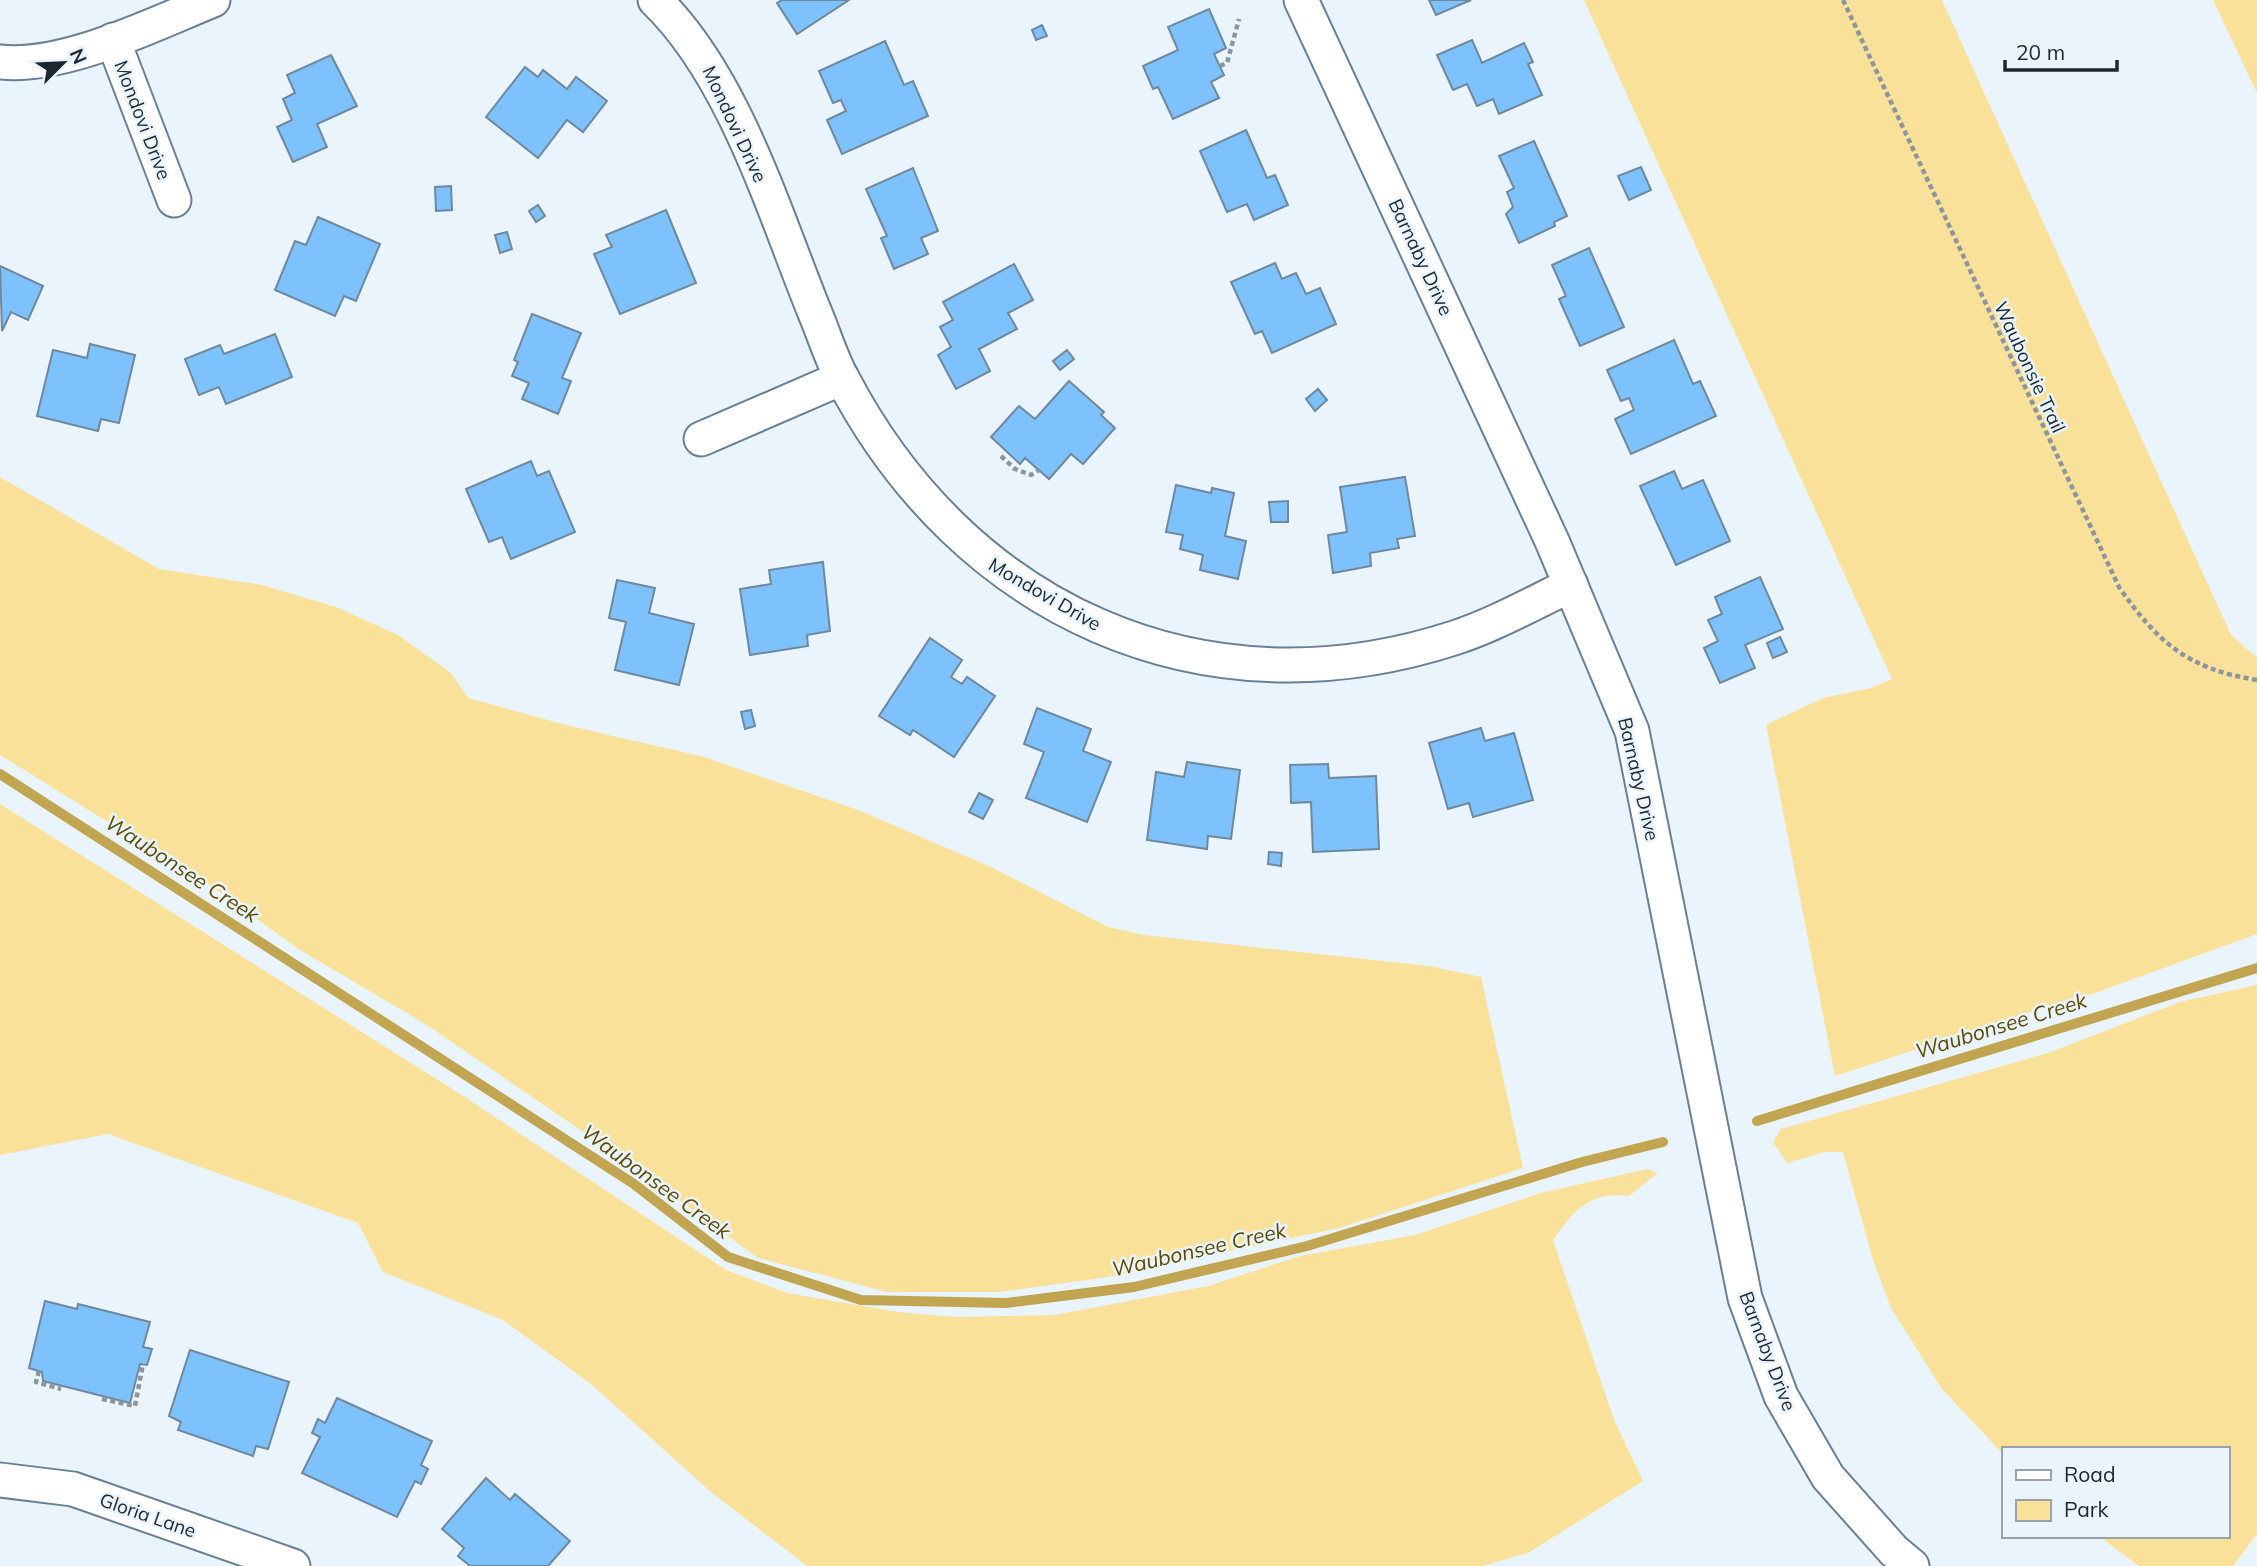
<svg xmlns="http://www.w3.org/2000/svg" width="2257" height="1566" font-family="Mulish,sans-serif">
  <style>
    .green { fill: #fae19a }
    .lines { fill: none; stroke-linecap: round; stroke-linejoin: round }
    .stream { stroke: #c2a550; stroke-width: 10 }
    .building { fill: #7dc2fd; stroke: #70889d; stroke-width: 2 }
    .minor-casing { stroke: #687f94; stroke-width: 37 }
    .path { stroke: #8b959e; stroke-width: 4.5; stroke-dasharray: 5 3.5; stroke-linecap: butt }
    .minor { stroke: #fff; stroke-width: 33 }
    .labels { text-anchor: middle; stroke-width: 5; stroke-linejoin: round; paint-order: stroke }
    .street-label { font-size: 19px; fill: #1e2730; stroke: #e9f4fd }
    .water-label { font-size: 21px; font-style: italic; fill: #5d4902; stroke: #e9f4fd }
  </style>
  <rect width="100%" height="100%" fill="#e9f4fd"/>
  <g class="green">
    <polygon points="1584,0 1942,0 2231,635 2257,658 2257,934 2084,997 2079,996 1835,1076 1766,725 1823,698 1871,688 1892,679"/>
    <polygon points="2213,0 2257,0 2257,93"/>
    <polygon points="0,477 159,569 262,585 336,607 398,635 451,673 468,698 566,725 704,757 858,810 991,867 1108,927 1144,935 1429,966 1481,977 1523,1168 1339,1228 1108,1277 999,1292 887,1292 758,1258 623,1159 427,1025 300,950 214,888 0,755"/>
    <path d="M0 804 457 1092 726 1270 787 1293 898 1312 955 1317 1055 1315 1208 1286 1300 1256 1415 1235 1541 1193 1647 1169 1658 1173 1629 1196C1590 1191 1574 1210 1553 1240L1614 1420 1643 1481 1528 1553 1482 1566H807L711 1492 591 1384 503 1320 383 1272 358 1223 108 1134 0 1155Z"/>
    <polygon points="2257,985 2257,1534 2233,1566 2139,1566 2099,1536 2227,1536 2227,1449 2003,1449 2003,1454 1942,1389 1891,1308 1873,1260 1843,1152 1825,1152 1787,1163 1773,1142 1781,1129 2048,1053 2180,1002"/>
  </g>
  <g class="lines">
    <g class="stream">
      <polyline points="0,774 634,1184 728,1257 861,1300 1006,1303 1134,1287 1307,1246 1582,1162 1663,1142"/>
      <polyline points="1757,1121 2257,968"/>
    </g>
  </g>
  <g class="building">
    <polygon points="782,0 849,0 797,34 777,3"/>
    <polygon points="1429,0 1471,0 1436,15"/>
    <polygon points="1209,9 1226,48 1214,54 1224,75 1211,82 1219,98 1173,119 1158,87 1153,89 1143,66 1178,50 1168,27"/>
    <polygon points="1042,25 1047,36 1036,40 1032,30"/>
    <polygon points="1472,40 1482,63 1524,43 1533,62 1528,64 1542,95 1499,114 1493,99 1477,106 1467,84 1453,90 1437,55"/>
    <polygon points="885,41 904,85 913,81 928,116 842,154 827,120 846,111 841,100 833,103 819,71"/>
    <polygon points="331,55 357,106 317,124 327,147 293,162 277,127 292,120 283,99 295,93 287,75"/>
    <polygon points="525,67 538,77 543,70 567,89 576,77 607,101 583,132 567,120 538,158 486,117"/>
    <polygon points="1246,130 1267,178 1275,175 1288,205 1254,220 1247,204 1227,212 1200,151"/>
    <polygon points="1534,141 1567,216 1554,222 1555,226 1519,243 1506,214 1513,207 1507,192 1514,188 1499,156"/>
    <polygon points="1641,167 1651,190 1629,200 1618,176"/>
    <polygon points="913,168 938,231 921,238 928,254 894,269 881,238 887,236 866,189"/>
    <polygon points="451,186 452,210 436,211 435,187"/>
    <polygon points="538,205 545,216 536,222 529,211"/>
    <polygon points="666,210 696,283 620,314 594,254 612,247 606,235"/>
    <polygon points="318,217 380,244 356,301 344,296 335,316 275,290 295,241 306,245"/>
    <polygon points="507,232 512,249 500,253 495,235"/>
    <polygon points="1589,248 1624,327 1580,346 1559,299 1566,296 1552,265"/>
    <polygon points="1275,263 1282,279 1296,273 1306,294 1320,288 1336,324 1272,353 1262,331 1255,334 1231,282"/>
    <polygon points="1014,264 1033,300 1008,313 1017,329 979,349 990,371 956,389 938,355 951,347 940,327 953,320 943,302"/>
    <polygon points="0,266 43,286 28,320 11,312 2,331"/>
    <polygon points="532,314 581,333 562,378 571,381 558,414 522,399 529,383 512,376 518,362 514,360"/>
    <polygon points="275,334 292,377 226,404 219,387 199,395 185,359 220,345 224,354"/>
    <polygon points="1674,340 1693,384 1700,381 1716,416 1631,454 1615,419 1634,410 1629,398 1621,401 1607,370"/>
    <polygon points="90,344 135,355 119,423 101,419 98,431 37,416 53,350 87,358"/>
    <polygon points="1067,350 1074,359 1060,370 1053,361"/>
    <polygon points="1069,381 1104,412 1101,415 1115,428 1083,464 1071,454 1049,479 1025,458 1020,464 991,437 1019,406 1035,419"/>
    <polygon points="1318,389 1327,400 1315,411 1306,399"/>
    <polygon points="531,461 537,476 549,471 575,532 511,559 502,537 489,542 466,489"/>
    <polygon points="1674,471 1682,489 1703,480 1730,541 1676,565 1640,486"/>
    <polygon points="1405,477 1415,536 1397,539 1399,548 1370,553 1371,566 1333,573 1328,535 1347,532 1340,487"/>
    <polygon points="1176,485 1211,493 1212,488 1234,493 1225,536 1246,541 1238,579 1200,570 1203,555 1180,549 1183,535 1166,532"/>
    <polygon points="1288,501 1288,522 1271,522 1269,502"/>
    <polygon points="823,562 830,631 807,635 808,646 750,655 740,589 771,584 769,570"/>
    <polygon points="1760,577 1783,629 1745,645 1755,668 1720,683 1704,648 1718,641 1708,620 1722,614 1715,597"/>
    <polygon points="617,580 655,588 649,613 694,624 679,685 615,670 626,622 609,618"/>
    <polygon points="1780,637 1787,652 1773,658 1767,643"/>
    <polygon points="930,638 962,660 951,677 962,684 967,677 995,696 954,757 913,730 910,735 879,716"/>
    <polygon points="1037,708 1091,729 1083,751 1111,762 1087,822 1026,798 1044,752 1024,744"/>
    <polygon points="751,710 755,726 745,729 741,712"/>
    <polygon points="1481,728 1485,741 1514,733 1533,800 1473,817 1469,803 1448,809 1429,743"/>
    <polygon points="1187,762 1240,770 1231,839 1208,836 1207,849 1147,840 1156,772 1184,777"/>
    <polygon points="1328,764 1329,778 1376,776 1379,849 1313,852 1311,802 1291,803 1290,765"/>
    <polygon points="979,793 993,800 983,819 969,812"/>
    <polygon points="1269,852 1282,853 1281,866 1268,864"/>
    <polygon points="45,1301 77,1309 78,1304 150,1322 143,1347 152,1349 147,1365 140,1364 130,1403 43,1381 42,1372 29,1368"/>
    <polygon points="190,1350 289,1382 268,1449 256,1446 253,1456 178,1430 181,1422 169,1416"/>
    <polygon points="337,1398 432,1441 421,1465 428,1469 421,1484 415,1481 397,1517 302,1473 320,1437 312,1433 318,1419 325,1423"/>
    <polygon points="486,1478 510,1500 515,1494 570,1541 548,1566 470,1566 458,1556 464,1548 442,1529"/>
  </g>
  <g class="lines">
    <defs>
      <g id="minor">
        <path d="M655 0C734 76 774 212 815 313 824 334 831 358 842 378 963 610 1201 720 1454 638 1494 625 1533 603 1571 585"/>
        <polyline points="1301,0 1552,541 1632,731 1745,1298 1781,1396 1828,1477 1894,1551 1912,1566"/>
        <polyline points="113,40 174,200"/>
        <path d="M0 62C64 69 154 24 213 0"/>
        <polyline points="701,439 842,378"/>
        <polyline points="0,1480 73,1489 293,1566"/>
      </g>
    </defs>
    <use href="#minor" class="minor-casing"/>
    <g class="path">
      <path d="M1843 0 2119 587C2158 643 2188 669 2257 680"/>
      <polyline points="1220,66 1227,63 1239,19"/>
      <polyline points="1001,456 1015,469 1031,475 1039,470"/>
      <polyline points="39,1371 36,1382 61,1389"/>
      <polyline points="102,1399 135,1406 143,1364"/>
    </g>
    <use href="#minor" class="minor"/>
  </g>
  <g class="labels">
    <g class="street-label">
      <text transform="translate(143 120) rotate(69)" y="7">Mondovi Drive</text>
      <text transform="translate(735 124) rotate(65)" y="7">Mondovi Drive</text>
      <text transform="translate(1421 257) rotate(65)" y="7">Barnaby Drive</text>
      <text transform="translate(2030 367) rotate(65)" y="7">Waubonsie Trail</text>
      <text transform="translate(1045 594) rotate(30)" y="7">Mondovi Drive</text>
      <text transform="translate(1639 779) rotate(77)" y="7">Barnaby Drive</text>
      <text transform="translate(1768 1351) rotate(69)" y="7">Barnaby Drive</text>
      <text transform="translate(148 1515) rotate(19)" y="7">Gloria Lane</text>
    </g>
    <g class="water-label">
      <text transform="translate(182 869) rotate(33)" y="7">Waubonsee Creek</text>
      <text transform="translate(2001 1026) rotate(-17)" y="7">Waubonsee Creek</text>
      <text transform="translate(656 1182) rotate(36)" y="7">Waubonsee Creek</text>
      <text transform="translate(1199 1250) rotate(-13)" y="7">Waubonsee Creek</text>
    </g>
  </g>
  <rect x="2002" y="1447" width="228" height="91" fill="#e9f4fd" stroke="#98a2ab" stroke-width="2"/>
  <rect x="2016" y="1470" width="35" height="10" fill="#ffffff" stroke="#98a2ab" stroke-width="2"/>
  <text x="2064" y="1482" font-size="21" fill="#1e2730">Road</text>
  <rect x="2016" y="1500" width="35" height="21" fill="#fae19a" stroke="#98a2ab" stroke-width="2"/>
  <text x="2064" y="1517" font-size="21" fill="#1e2730">Park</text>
  <g transform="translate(63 63) rotate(66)" stroke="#e9f4fd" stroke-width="5" paint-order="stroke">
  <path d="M0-5L12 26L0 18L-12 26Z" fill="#1e2730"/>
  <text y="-10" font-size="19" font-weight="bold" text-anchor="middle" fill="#1e2730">N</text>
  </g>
  <path d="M2005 60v10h112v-10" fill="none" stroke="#1e2730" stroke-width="3.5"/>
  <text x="2016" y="60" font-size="21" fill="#1e2730" stroke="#e9f4fd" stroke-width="5" paint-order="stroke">20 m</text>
</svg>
